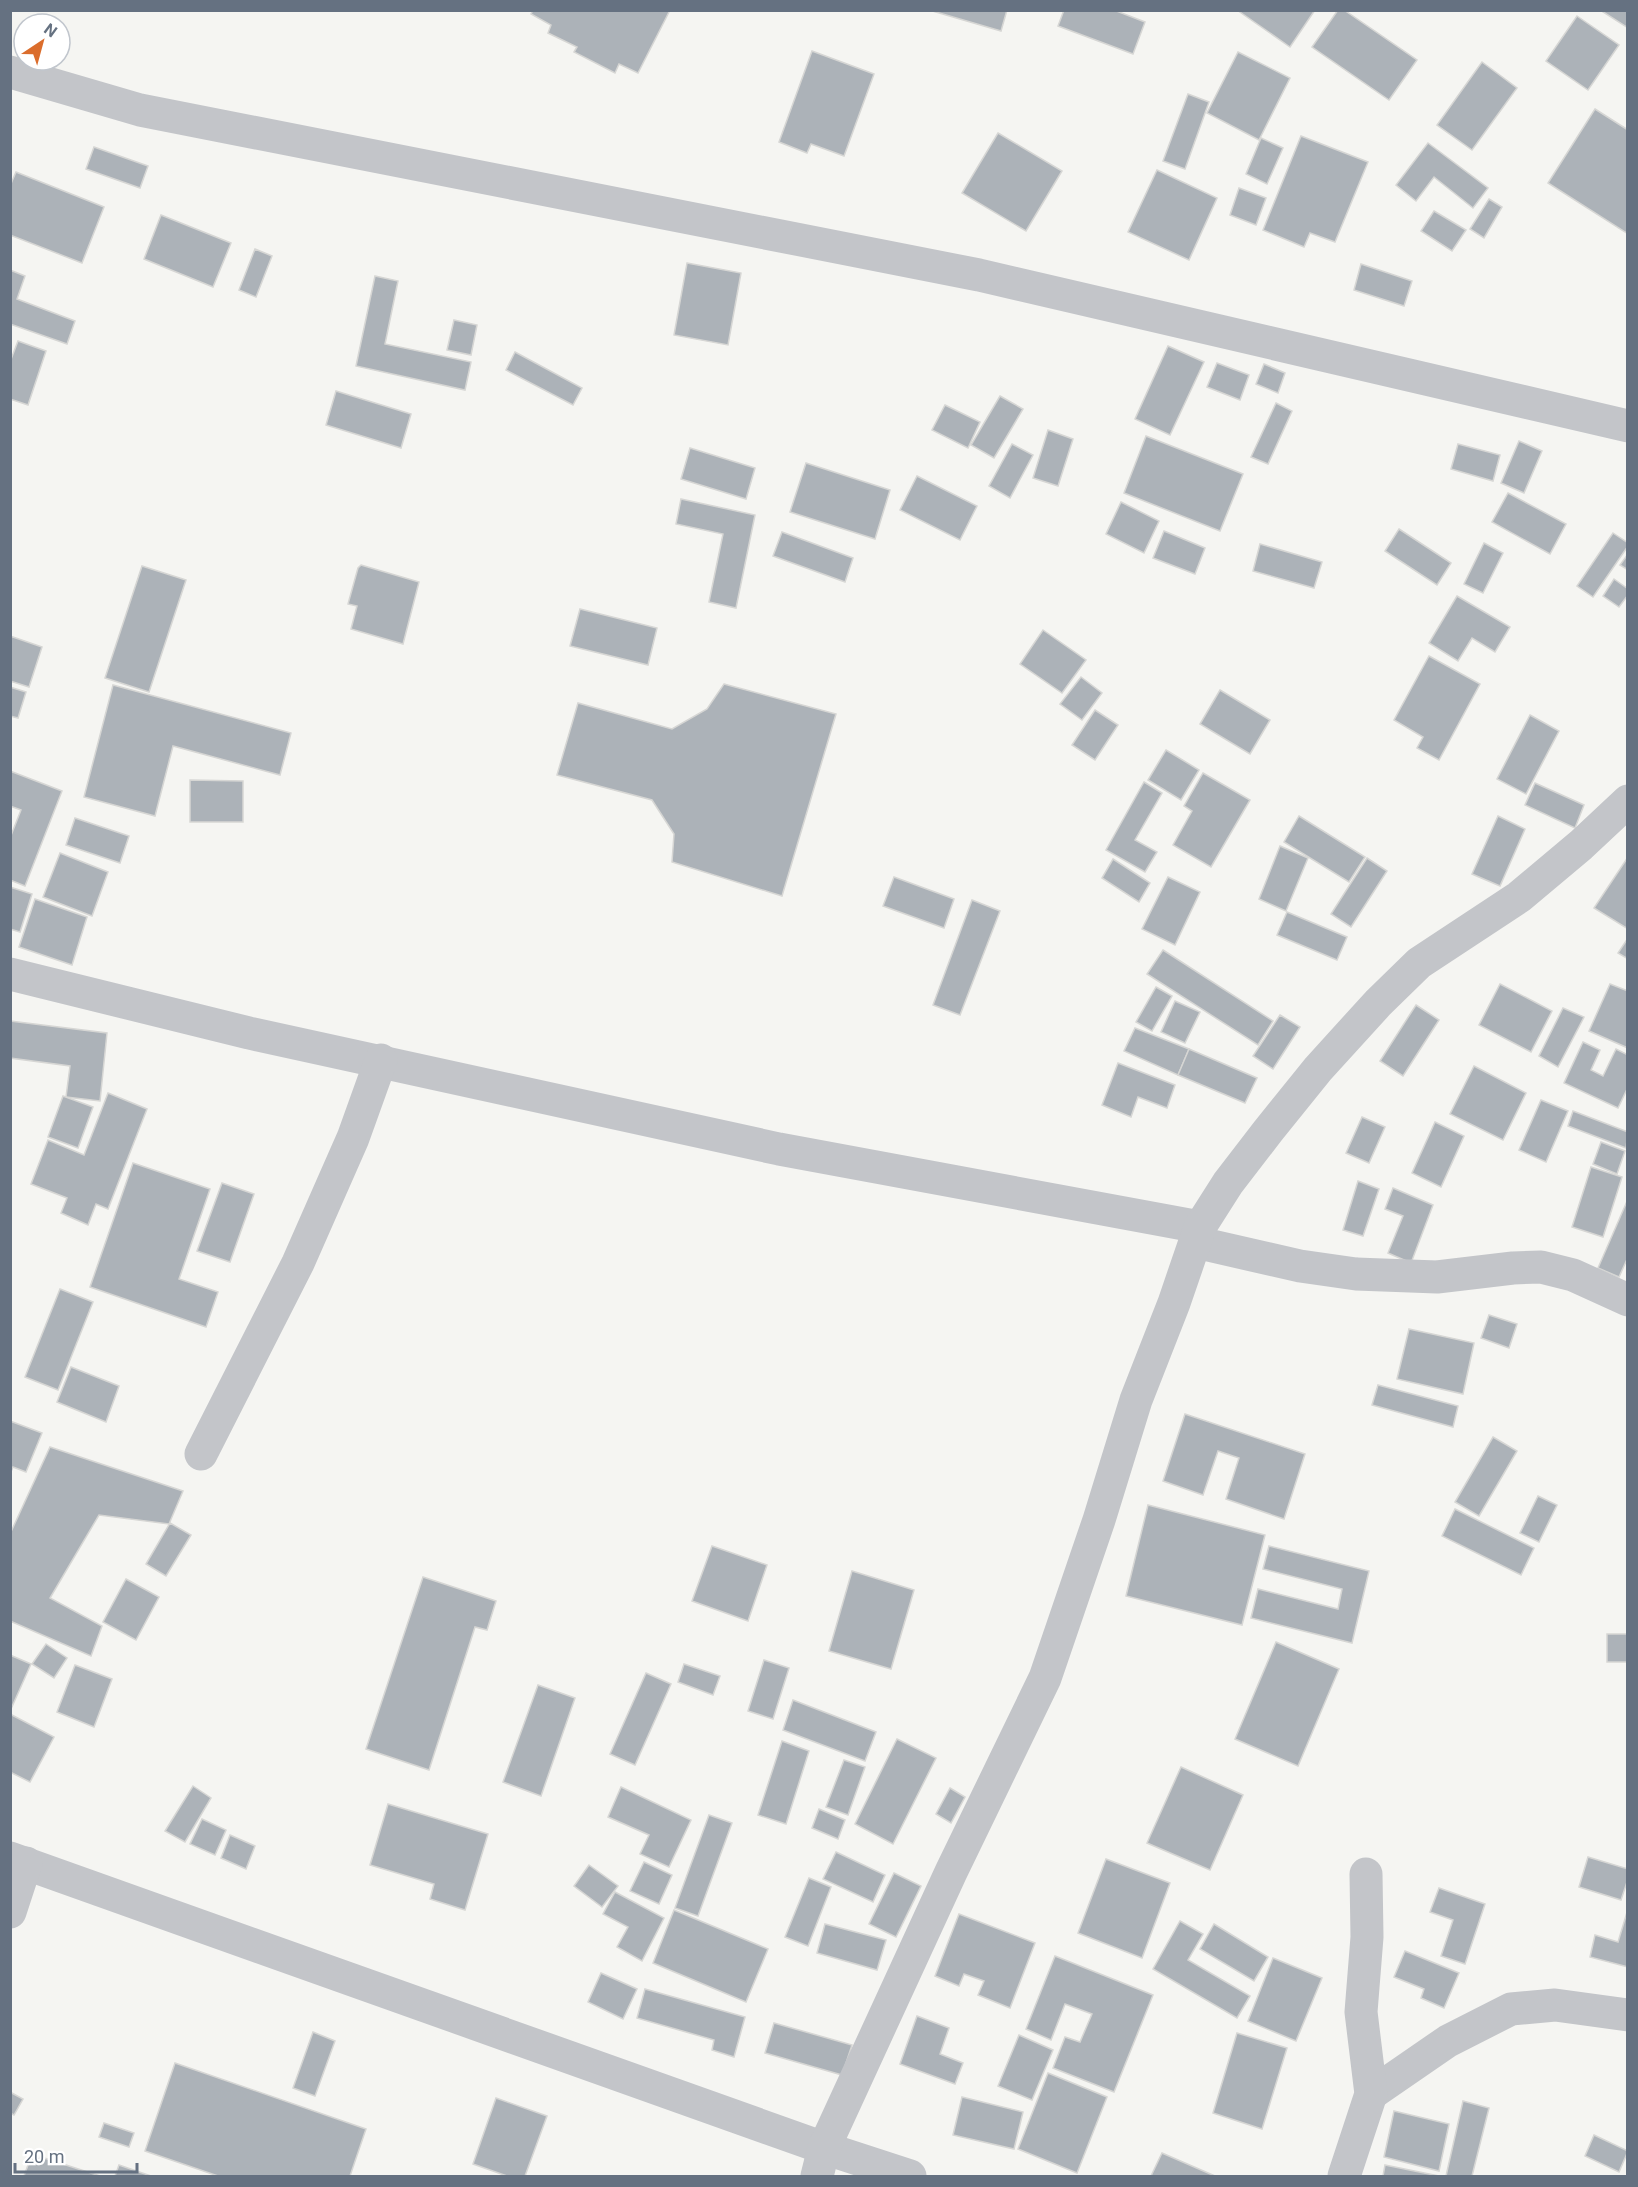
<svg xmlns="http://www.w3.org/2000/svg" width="1638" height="2187" font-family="Roboto,sans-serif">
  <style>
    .building { fill: #acb2b8; stroke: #d6d6d4; stroke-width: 1.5 }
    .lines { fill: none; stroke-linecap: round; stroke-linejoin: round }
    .street { stroke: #c3c5c9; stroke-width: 33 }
  </style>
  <rect width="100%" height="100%" fill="#f5f5f2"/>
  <g class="building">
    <polygon points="533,10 666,10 669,12 638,73 619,64 615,73 574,52 577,47 548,33 551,25 531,14"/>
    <polygon points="929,10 1007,10 1001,31"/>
    <polygon points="1064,10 1114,10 1145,22 1133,54 1058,26"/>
    <polygon points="1237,10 1315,10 1290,47"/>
    <polygon points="1338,10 1344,10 1417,60 1389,100 1312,47"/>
    <polygon points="1600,10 1628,10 1628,28"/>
    <polygon points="1577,16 1619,45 1588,90 1546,61"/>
    <polygon points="812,51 874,74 844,156 811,144 807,153 779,142"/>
    <polygon points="1238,52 1290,78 1259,140 1207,113"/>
    <polygon points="1482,62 1517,88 1472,150 1437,125"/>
    <polygon points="1188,94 1209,102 1185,169 1163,161"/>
    <polygon points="1595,109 1628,130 1628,234 1548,183"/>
    <polygon points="998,133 1062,171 1026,231 962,193"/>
    <polygon points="1301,136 1368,162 1335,242 1310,233 1304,247 1263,230"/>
    <polygon points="1261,138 1283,148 1267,184 1246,174"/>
    <polygon points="1428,143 1488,188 1473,208 1434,177 1416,201 1396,185"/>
    <polygon points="94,147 148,166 140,188 86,169"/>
    <polygon points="1157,170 1217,198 1189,260 1128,232"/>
    <polygon points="16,172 104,207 82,263 10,235 10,186"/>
    <polygon points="1239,188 1266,198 1256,225 1230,215"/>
    <polygon points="1489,199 1502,207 1484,238 1470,229"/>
    <polygon points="1434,211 1466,230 1452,251 1421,231"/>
    <polygon points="161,215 231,243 213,287 144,259"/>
    <polygon points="255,249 272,256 256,297 239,290"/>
    <polygon points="687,263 741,273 728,345 674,335"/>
    <polygon points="1361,264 1412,281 1404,306 1354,290"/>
    <polygon points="10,270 25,276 17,299 75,321 67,344 10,324"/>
    <polygon points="375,276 398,281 385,344 471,362 465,390 356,366"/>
    <polygon points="454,320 477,325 471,355 447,350"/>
    <polygon points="18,341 46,351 28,405 10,399 10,362"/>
    <polygon points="1168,346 1204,362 1170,435 1135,419"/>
    <polygon points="515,352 582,388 573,405 506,370"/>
    <polygon points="1217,363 1249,375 1240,400 1207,387"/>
    <polygon points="1264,364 1285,373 1278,393 1256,384"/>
    <polygon points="336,391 411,414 401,448 326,425"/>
    <polygon points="1000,396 1023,409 994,458 971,445"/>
    <polygon points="1276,403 1292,411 1268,464 1251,457"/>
    <polygon points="945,405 980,422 968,448 932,430"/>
    <polygon points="1048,430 1073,439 1058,486 1033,478"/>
    <polygon points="1146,436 1243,474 1220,531 1124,493"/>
    <polygon points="1519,441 1542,451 1524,493 1501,483"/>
    <polygon points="1012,444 1033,455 1010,498 989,486"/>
    <polygon points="1458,444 1500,455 1493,481 1451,469"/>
    <polygon points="690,448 755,468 746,499 681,479"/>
    <polygon points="806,463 890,490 875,539 790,512"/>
    <polygon points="917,476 977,506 960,540 900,510"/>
    <polygon points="1508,493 1566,524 1550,554 1492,522"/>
    <polygon points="681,499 755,515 736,608 709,602 723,534 676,524"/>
    <polygon points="1121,502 1159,521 1144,553 1106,534"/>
    <polygon points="1399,529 1451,563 1437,585 1385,551"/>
    <polygon points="1164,531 1205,548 1195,574 1153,558"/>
    <polygon points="782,532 853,558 845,582 773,556"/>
    <polygon points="1613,533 1628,543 1628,546 1593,597 1577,586"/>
    <polygon points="1484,543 1503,553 1483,593 1464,584"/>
    <polygon points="1260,544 1322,562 1314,588 1253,571"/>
    <polygon points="1628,554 1628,570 1620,565"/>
    <polygon points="361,565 419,582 403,644 351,629 357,606 348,604 358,568"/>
    <polygon points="142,566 186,580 149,692 105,678"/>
    <polygon points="1614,579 1628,589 1628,595 1619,607 1603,596"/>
    <polygon points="1457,596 1510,627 1495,652 1472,638 1458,661 1429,643"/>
    <polygon points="580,609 657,628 648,665 570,646"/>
    <polygon points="1043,630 1086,660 1062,693 1020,664"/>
    <polygon points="10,636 42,647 29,687 10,681"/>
    <polygon points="1429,656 1480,684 1439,760 1417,748 1423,737 1394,720"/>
    <polygon points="1081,677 1102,693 1082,720 1060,704"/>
    <polygon points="724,684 836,714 782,896 672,862 674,834 652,800 557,775 578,703 672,729 707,709"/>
    <polygon points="113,685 291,733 280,775 173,746 155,816 84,797"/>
    <polygon points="10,687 26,692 18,718 10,716"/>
    <polygon points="1220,690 1270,720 1250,754 1200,724"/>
    <polygon points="1095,710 1118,725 1095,760 1072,745"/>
    <polygon points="1530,715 1559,731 1526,794 1497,779"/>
    <polygon points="1166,750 1199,770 1181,800 1148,780"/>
    <polygon points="10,771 62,791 25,886 10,880 10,838 21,810 10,806"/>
    <polygon points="1203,773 1250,800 1211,867 1173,845 1192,811 1184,806"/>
    <polygon points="190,780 243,781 243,822 190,822"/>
    <polygon points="1144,782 1162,793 1135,840 1157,852 1145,872 1106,850"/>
    <polygon points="1535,783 1584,805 1575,828 1525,805"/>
    <polygon points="1299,816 1365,857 1349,882 1284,842"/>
    <polygon points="1498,816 1525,829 1500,886 1472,874"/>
    <polygon points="75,818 129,836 120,863 66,845"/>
    <polygon points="1280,846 1308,858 1286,911 1259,899"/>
    <polygon points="60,853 108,872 92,916 43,897"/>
    <polygon points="1628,857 1628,929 1594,908"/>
    <polygon points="1367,858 1387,871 1351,927 1331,914"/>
    <polygon points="1113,859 1150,883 1139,902 1102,878"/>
    <polygon points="894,877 954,899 944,928 883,906"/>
    <polygon points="1168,877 1200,892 1175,945 1142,929"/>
    <polygon points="10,887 32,894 20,932 10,929"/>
    <polygon points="35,899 87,917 72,965 19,947"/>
    <polygon points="972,900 1000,911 960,1015 933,1005"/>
    <polygon points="1287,912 1347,937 1337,960 1277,935"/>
    <polygon points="1628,938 1628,959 1618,953"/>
    <polygon points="1163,950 1273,1021 1258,1045 1147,974"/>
    <polygon points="1500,984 1552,1011 1531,1052 1479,1025"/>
    <polygon points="1610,984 1628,991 1628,1048 1589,1031"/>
    <polygon points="1156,987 1172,996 1152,1031 1136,1022"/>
    <polygon points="1175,1001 1200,1012 1185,1043 1161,1032"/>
    <polygon points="1416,1005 1439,1020 1403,1076 1380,1061"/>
    <polygon points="1563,1008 1584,1017 1558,1067 1539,1056"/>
    <polygon points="1280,1015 1300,1027 1273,1069 1253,1056"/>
    <polygon points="10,1021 107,1033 100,1101 66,1097 70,1066 10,1058"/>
    <polygon points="1135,1028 1189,1049 1178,1075 1124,1051"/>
    <polygon points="1583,1042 1600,1050 1591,1070 1603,1076 1616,1049 1628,1055 1628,1087 1618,1108 1564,1083"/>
    <polygon points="1189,1049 1257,1078 1245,1103 1178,1075"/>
    <polygon points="1118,1063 1175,1085 1167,1108 1138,1097 1131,1117 1102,1105"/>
    <polygon points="1474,1066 1526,1093 1503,1140 1450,1114"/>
    <polygon points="108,1093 147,1109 108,1209 96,1204 88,1225 61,1213 67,1198 31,1184 48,1140 84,1155"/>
    <polygon points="63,1096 93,1107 78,1148 48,1137"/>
    <polygon points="1541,1100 1568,1111 1546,1162 1519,1150"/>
    <polygon points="1573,1111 1628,1132 1626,1148 1568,1126"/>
    <polygon points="1362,1117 1385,1127 1369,1163 1346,1153"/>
    <polygon points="1435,1122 1464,1136 1441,1187 1412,1173"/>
    <polygon points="1601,1142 1625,1151 1617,1174 1593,1164"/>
    <polygon points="133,1163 210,1189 179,1279 218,1292 206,1327 90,1287"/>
    <polygon points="1591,1167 1622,1177 1603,1237 1572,1227"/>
    <polygon points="1358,1181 1379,1189 1363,1236 1343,1230"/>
    <polygon points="222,1183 254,1194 230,1262 197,1251"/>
    <polygon points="1393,1188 1433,1205 1411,1263 1388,1253 1403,1216 1385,1209"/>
    <polygon points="1628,1199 1628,1257 1619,1277 1598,1268"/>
    <polygon points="60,1289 93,1302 58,1390 25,1377"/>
    <polygon points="1489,1315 1517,1324 1509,1348 1481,1338"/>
    <polygon points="1409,1329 1474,1343 1463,1394 1397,1379"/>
    <polygon points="71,1367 119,1386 106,1422 57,1402"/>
    <polygon points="1378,1385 1458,1406 1453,1427 1372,1405"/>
    <polygon points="1185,1414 1305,1454 1284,1519 1226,1499 1239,1458 1218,1451 1203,1495 1163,1481"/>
    <polygon points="10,1421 42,1433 26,1472 13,1467 10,1474"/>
    <polygon points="1493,1437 1517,1451 1479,1516 1455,1502"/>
    <polygon points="50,1447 183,1491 169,1524 99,1515 50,1598 102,1626 91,1656 10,1621 10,1534"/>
    <polygon points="1538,1496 1557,1505 1539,1542 1520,1533"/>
    <polygon points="1148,1505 1265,1535 1242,1625 1126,1596"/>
    <polygon points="1455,1509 1534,1548 1521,1575 1442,1536"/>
    <polygon points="170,1523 191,1535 166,1576 146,1564"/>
    <polygon points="712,1546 767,1565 748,1621 692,1601"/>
    <polygon points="1269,1546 1369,1571 1352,1643 1251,1618 1258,1589 1338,1609 1342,1589 1263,1569"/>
    <polygon points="852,1571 914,1590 891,1669 829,1651"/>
    <polygon points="423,1577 496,1601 487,1630 475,1627 429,1770 366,1749"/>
    <polygon points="126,1579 159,1597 136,1640 103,1622"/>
    <rect x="1607" y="1634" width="21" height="28"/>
    <polygon points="1276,1642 1339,1669 1298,1766 1235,1739"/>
    <polygon points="46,1644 67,1658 54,1678 32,1664"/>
    <polygon points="10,1655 31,1664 11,1709 10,1709"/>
    <polygon points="764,1660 789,1668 773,1719 748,1711"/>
    <polygon points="684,1664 720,1676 713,1695 678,1682"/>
    <polygon points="75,1665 112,1679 94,1727 57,1712"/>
    <polygon points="646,1673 671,1684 635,1765 610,1754"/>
    <polygon points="538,1685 575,1698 541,1796 503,1782"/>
    <polygon points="793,1700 876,1732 865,1761 783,1730"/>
    <polygon points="10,1714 54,1737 30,1782 10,1772"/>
    <polygon points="897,1739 936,1758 893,1844 855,1824"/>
    <polygon points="782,1741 809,1751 786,1824 758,1815"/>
    <polygon points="844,1760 865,1767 848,1815 826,1807"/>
    <polygon points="1181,1767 1243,1795 1210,1870 1147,1843"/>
    <polygon points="193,1786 211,1798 185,1842 165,1831"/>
    <polygon points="621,1787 691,1820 669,1867 640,1854 649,1835 608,1817"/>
    <polygon points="950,1788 965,1797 951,1823 936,1814"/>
    <polygon points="388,1804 488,1834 465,1910 430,1899 434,1884 370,1865"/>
    <polygon points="819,1809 845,1820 838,1839 812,1828"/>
    <polygon points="709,1815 732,1823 698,1916 675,1908"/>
    <polygon points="202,1819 226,1830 215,1855 190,1844"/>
    <polygon points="230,1835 255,1846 246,1869 221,1858"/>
    <polygon points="836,1852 885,1875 873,1902 823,1879"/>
    <polygon points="1588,1857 1628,1869 1628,1879 1621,1900 1579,1887"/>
    <polygon points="1106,1859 1170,1883 1142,1958 1078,1933"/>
    <polygon points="644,1862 672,1875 659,1904 630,1891"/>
    <polygon points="589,1865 618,1886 602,1907 574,1886"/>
    <polygon points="894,1873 921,1886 896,1937 869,1924"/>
    <polygon points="809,1878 831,1887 808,1946 785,1937"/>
    <polygon points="1439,1888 1485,1904 1465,1964 1441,1956 1453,1920 1430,1912"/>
    <polygon points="615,1892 664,1918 642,1961 617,1947 628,1927 603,1914"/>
    <polygon points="1628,1909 1628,1967 1590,1957 1595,1935 1618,1942"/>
    <polygon points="674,1910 768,1949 746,2002 653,1963"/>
    <polygon points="959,1914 1035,1943 1010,2008 978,1995 984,1981 964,1974 959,1986 935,1976"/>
    <polygon points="1180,1921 1203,1934 1188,1960 1250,1996 1237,2018 1153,1969"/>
    <polygon points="825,1924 886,1940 877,1970 817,1953"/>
    <polygon points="1214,1924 1268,1957 1254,1981 1200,1949"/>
    <polygon points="1405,1951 1459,1973 1444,2008 1421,1998 1424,1989 1394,1977"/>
    <polygon points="1055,1956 1153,1995 1114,2092 1053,2068 1065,2037 1080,2042 1092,2014 1065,2004 1051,2040 1026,2029"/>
    <polygon points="1273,1958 1322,1978 1296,2041 1248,2021"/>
    <polygon points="601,1973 637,1989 623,2019 588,2002"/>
    <polygon points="645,1989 745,2017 734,2057 712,2050 714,2040 637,2018"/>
    <polygon points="917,2016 949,2028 940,2054 963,2063 955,2084 900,2064"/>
    <polygon points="774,2023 852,2045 842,2075 765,2053"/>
    <polygon points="313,2032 335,2041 315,2096 293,2088"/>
    <polygon points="1237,2033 1287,2048 1262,2129 1213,2113"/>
    <polygon points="1019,2035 1053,2050 1032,2100 998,2086"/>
    <polygon points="175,2063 366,2129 350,2176 218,2176 145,2151"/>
    <polygon points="1048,2073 1107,2097 1077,2173 1018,2149"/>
    <polygon points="10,2092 23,2099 14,2115 10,2113"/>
    <polygon points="962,2097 1023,2112 1014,2149 953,2135"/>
    <polygon points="496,2098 547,2116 525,2176 507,2176 473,2164"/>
    <polygon points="1463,2101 1489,2108 1472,2176 1446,2176"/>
    <polygon points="1394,2111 1449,2124 1439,2171 1384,2157"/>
    <polygon points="104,2123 134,2133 129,2147 99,2137"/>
    <polygon points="1594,2135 1628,2151 1619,2172 1585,2156"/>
    <polygon points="1162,2153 1215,2176 1151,2176"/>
    <polygon points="32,2154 100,2176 24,2176"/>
    <polygon points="119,2165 151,2176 115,2176"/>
    <polygon points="1385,2165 1439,2176 1383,2176"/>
  </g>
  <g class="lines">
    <g class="street">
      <polyline points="10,72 140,110 979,275 1628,426"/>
      <polyline points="10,974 249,1033 779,1149 1200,1227"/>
      <polyline points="1195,1242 1300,1266 1356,1274 1437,1277 1513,1268 1541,1267 1573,1275 1628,1300"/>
      <polyline points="201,1454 298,1263 353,1138 381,1060"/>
      <polyline points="10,1858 824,2148 910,2176"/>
      <polyline points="10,1912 26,1863"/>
      <polyline points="1371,2094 1448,2041 1511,2009 1555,2005 1628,2015"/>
      <polyline points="817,2176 824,2148 951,1872 1045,1678 1099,1520 1136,1400 1174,1303 1200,1227 1228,1183 1268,1131 1318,1069 1378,1003 1419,963 1519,897 1581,845 1628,801"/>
      <polyline points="1344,2176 1371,2094 1361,2012 1367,1937 1366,1874"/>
    </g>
  </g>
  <rect width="1638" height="2187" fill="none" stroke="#657181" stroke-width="24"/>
  <g transform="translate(42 42) rotate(36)"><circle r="28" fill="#ffffff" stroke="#c1c6cd" stroke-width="1.5"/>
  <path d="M0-4.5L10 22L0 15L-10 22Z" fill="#db6d2c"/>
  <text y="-9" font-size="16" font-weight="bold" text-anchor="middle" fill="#657181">N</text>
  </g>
  <path d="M15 2163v9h122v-9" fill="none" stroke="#657181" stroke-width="3"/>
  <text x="24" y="2163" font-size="18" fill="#657181" stroke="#ffffff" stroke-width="4.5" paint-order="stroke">20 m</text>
</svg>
